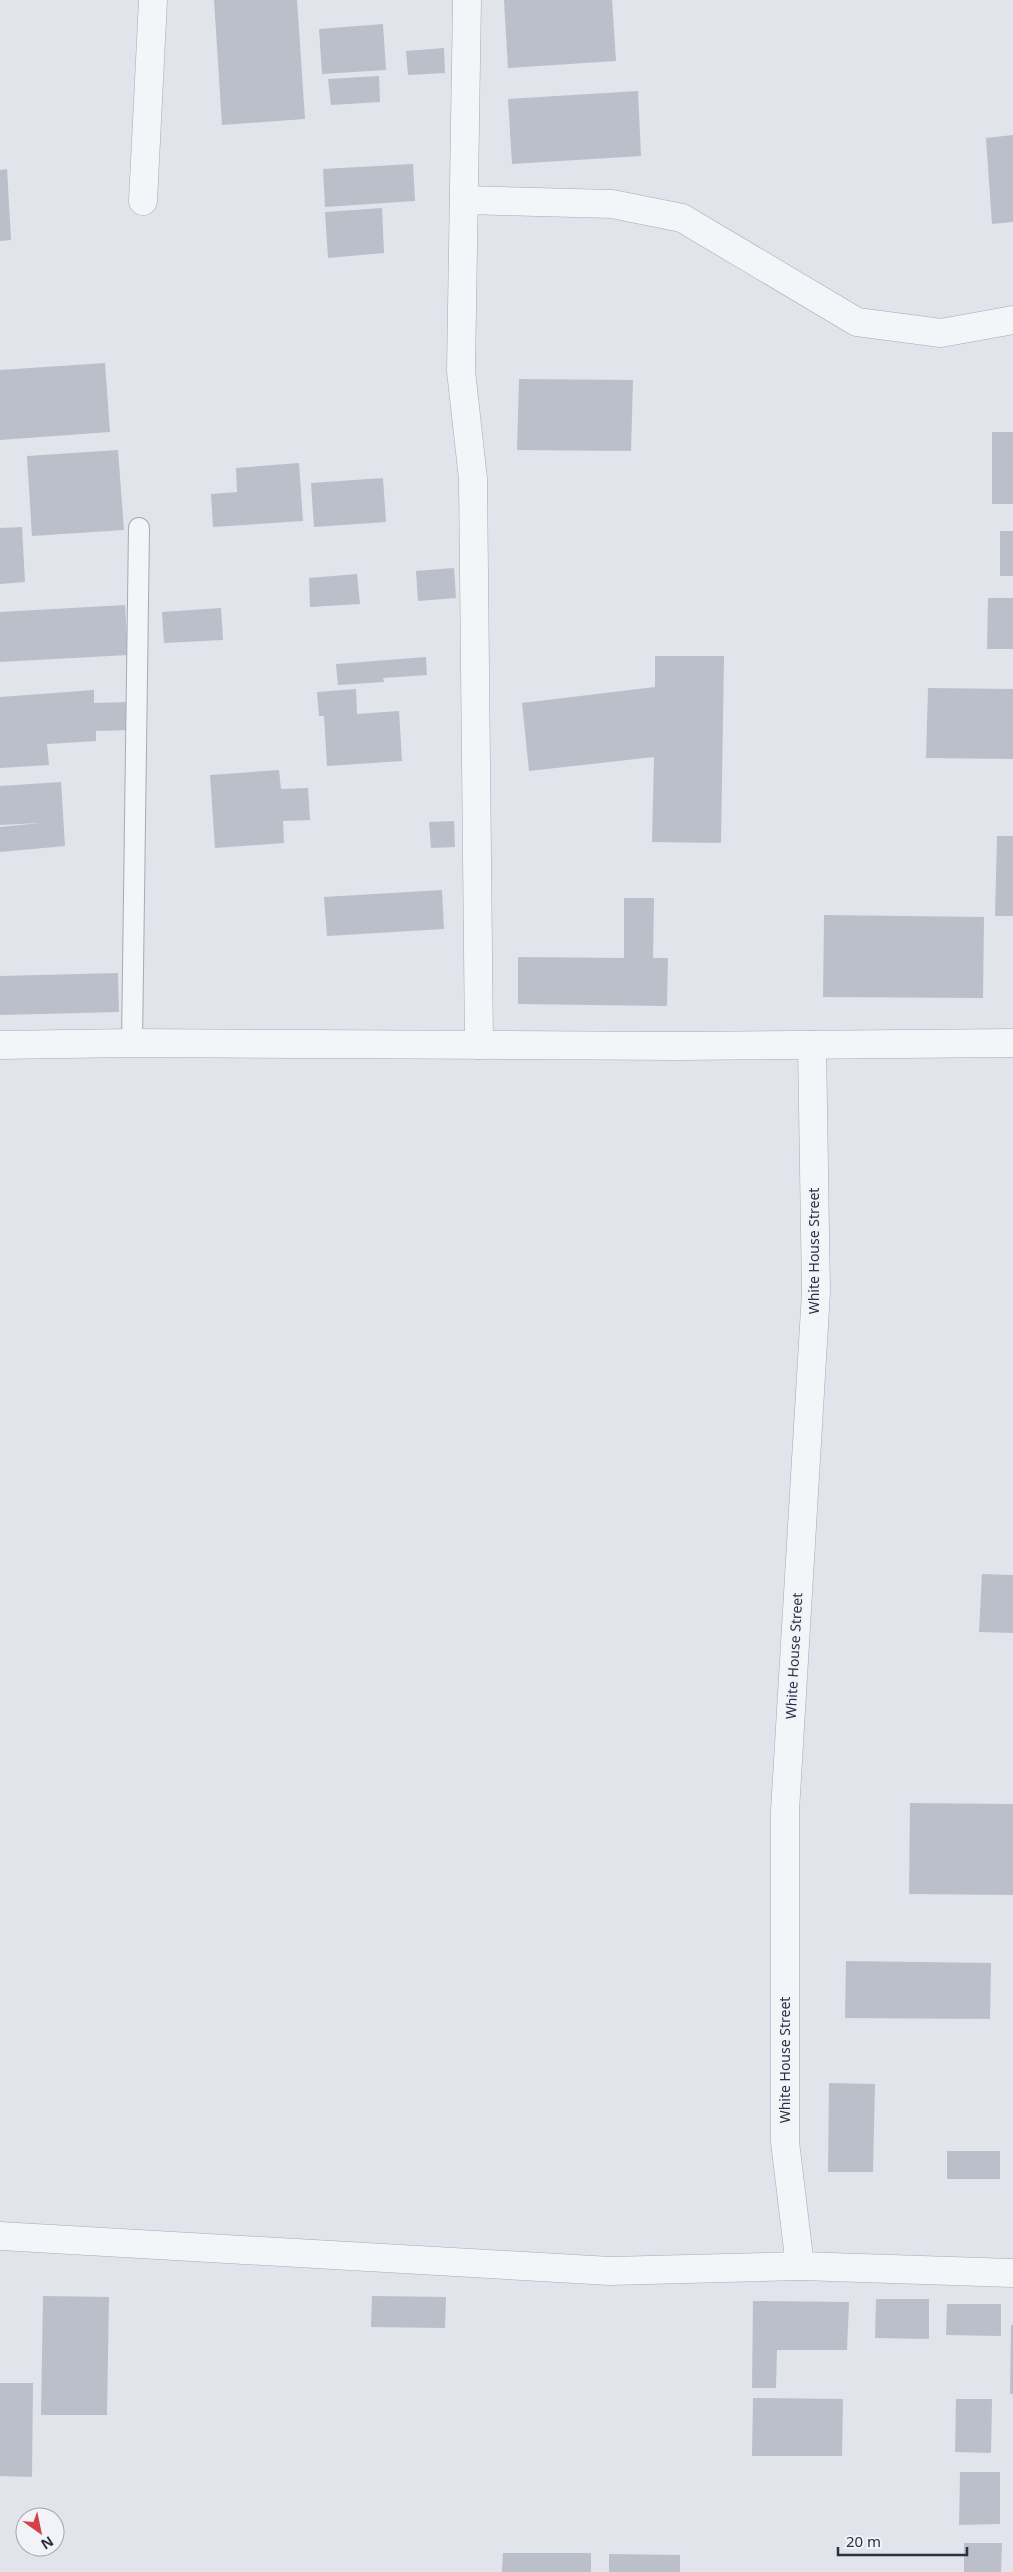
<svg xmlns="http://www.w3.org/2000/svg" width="1013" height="2572" font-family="'Noto Sans',sans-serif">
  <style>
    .building { fill: #bbbfca }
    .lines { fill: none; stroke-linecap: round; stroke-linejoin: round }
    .lane-casing { stroke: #a6aab5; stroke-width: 22 }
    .street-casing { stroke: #a6aab5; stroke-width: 29 }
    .lane { stroke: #f4f5f8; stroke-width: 20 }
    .street { stroke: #f4f5f8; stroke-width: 28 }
    .labels { text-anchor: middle; stroke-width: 4; stroke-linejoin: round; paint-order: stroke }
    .street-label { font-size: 14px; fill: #293043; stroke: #f1f3f8 }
  </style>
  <rect width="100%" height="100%" fill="#e1e4ea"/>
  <g class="building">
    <polygon points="214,0 297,0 305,119 222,125"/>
    <polygon points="504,0 612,0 616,61 508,68"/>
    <polygon points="383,24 386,70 322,74 319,29"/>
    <polygon points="444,48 445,73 408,75 406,51"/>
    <polygon points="379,76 380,102 331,105 328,79"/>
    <polygon points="638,91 641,156 512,164 508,99"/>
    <polygon points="1013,135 1013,222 992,224 986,138"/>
    <polygon points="413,164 415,201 325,207 323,169"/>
    <polygon points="7,169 11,240 0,241 0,170"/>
    <polygon points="382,208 384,253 328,258 325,212"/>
    <polygon points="105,363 110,432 0,440 0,370"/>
    <polygon points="519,379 633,380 631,451 517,450"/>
    <rect x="992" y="432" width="21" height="72"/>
    <polygon points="118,450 124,530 32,536 27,456"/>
    <polygon points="299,463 303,521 213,527 211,494 237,492 236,468"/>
    <polygon points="383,478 386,522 314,527 311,483"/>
    <polygon points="22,527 25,582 0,584 0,528"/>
    <rect x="1000" y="531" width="13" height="45"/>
    <polygon points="454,568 456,598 418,601 416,571"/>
    <polygon points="357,574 360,604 310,607 309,578"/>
    <polygon points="988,598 1013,598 1013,649 987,649"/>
    <polygon points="125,605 128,655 0,662 0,612"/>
    <polygon points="221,608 223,640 164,643 162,612"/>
    <polygon points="655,656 724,656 721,843 652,842 654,757 529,771 522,703 655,687"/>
    <polygon points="426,657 427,675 383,678 384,682 338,685 336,664"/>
    <polygon points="928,688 1013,689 1013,759 926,758"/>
    <polygon points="356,689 357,714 399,711 402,761 327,766 324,716 319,716 317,692"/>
    <polygon points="94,690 94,703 128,702 130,730 96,731 96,741 47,744 49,765 0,768 0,697"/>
    <polygon points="279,770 281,789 308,788 310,820 283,821 284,843 215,848 210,775"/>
    <polygon points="61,782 65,846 0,852 0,827 40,823 0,825 0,786"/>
    <polygon points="454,821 455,847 431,848 429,822"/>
    <polygon points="997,836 1013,836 1013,916 995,916"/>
    <polygon points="442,890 444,929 327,936 324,897"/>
    <polygon points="624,898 654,898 653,958 668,958 667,1006 518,1004 518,957 624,958"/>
    <polygon points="824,915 984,917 983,998 823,997"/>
    <polygon points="118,973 119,1012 0,1015 0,976"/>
    <polygon points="982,1574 1013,1575 1013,1633 979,1632"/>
    <polygon points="910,1803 1013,1804 1013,1895 909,1894"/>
    <polygon points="846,1961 991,1963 990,2019 845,2018"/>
    <polygon points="829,2083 875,2084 873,2172 828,2172"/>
    <rect x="947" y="2151" width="53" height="28"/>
    <polygon points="43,2296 109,2297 107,2415 41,2415"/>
    <polygon points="372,2296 446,2297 445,2328 371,2327"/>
    <polygon points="876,2299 929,2299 929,2339 875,2338"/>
    <polygon points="753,2301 849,2302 847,2350 777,2350 776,2388 752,2388"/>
    <polygon points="947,2304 1001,2304 1001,2336 946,2335"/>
    <polygon points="1011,2325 1013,2325 1013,2394 1010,2394"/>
    <polygon points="0,2383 33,2383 32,2477 0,2476"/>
    <polygon points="753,2398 843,2399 842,2456 752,2456"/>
    <polygon points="956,2399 992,2399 991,2453 955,2452"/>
    <polygon points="960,2472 1000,2472 1000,2524 959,2525"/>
    <polygon points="964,2543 1002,2543 1001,2572 964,2572"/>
    <polygon points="503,2553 591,2553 591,2572 502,2572"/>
    <polygon points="609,2554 680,2555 680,2572 609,2572"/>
  </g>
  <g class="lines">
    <defs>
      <polyline id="lane" points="132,1043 139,528"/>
      <g id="street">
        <polyline points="467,0 461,371 473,479 479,1045"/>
        <polyline points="464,200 612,204 682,218 857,322 941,333 1013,320"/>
        <polyline points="143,201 153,0"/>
        <polyline points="0,1045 132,1043 678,1046 1013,1043"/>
        <polyline points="0,2236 610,2271 800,2266 1013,2273"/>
        <polyline points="800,2266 785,2142 785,1811 816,1292 812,1045"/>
      </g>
    </defs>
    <use href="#lane" class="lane-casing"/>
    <use href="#street" class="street-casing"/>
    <use href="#lane" class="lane"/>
    <use href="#street" class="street"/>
  </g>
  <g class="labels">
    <g class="street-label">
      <text transform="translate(814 1251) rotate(-90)" y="5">White House Street</text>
      <text transform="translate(794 1656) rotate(-87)" y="5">White House Street</text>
      <text transform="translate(785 2060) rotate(-90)" y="5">White House Street</text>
    </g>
  </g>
  <g transform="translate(40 2532) rotate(147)"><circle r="24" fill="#f1f3f8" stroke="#a1a5b0"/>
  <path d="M0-4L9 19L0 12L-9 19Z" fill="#d4414a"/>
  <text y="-8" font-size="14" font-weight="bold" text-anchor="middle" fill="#293043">N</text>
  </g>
  <path d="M838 2547v8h129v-8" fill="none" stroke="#293043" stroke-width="2.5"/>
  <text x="846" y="2547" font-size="15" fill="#293043" stroke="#f1f3f8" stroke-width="4" paint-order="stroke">20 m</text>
</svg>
